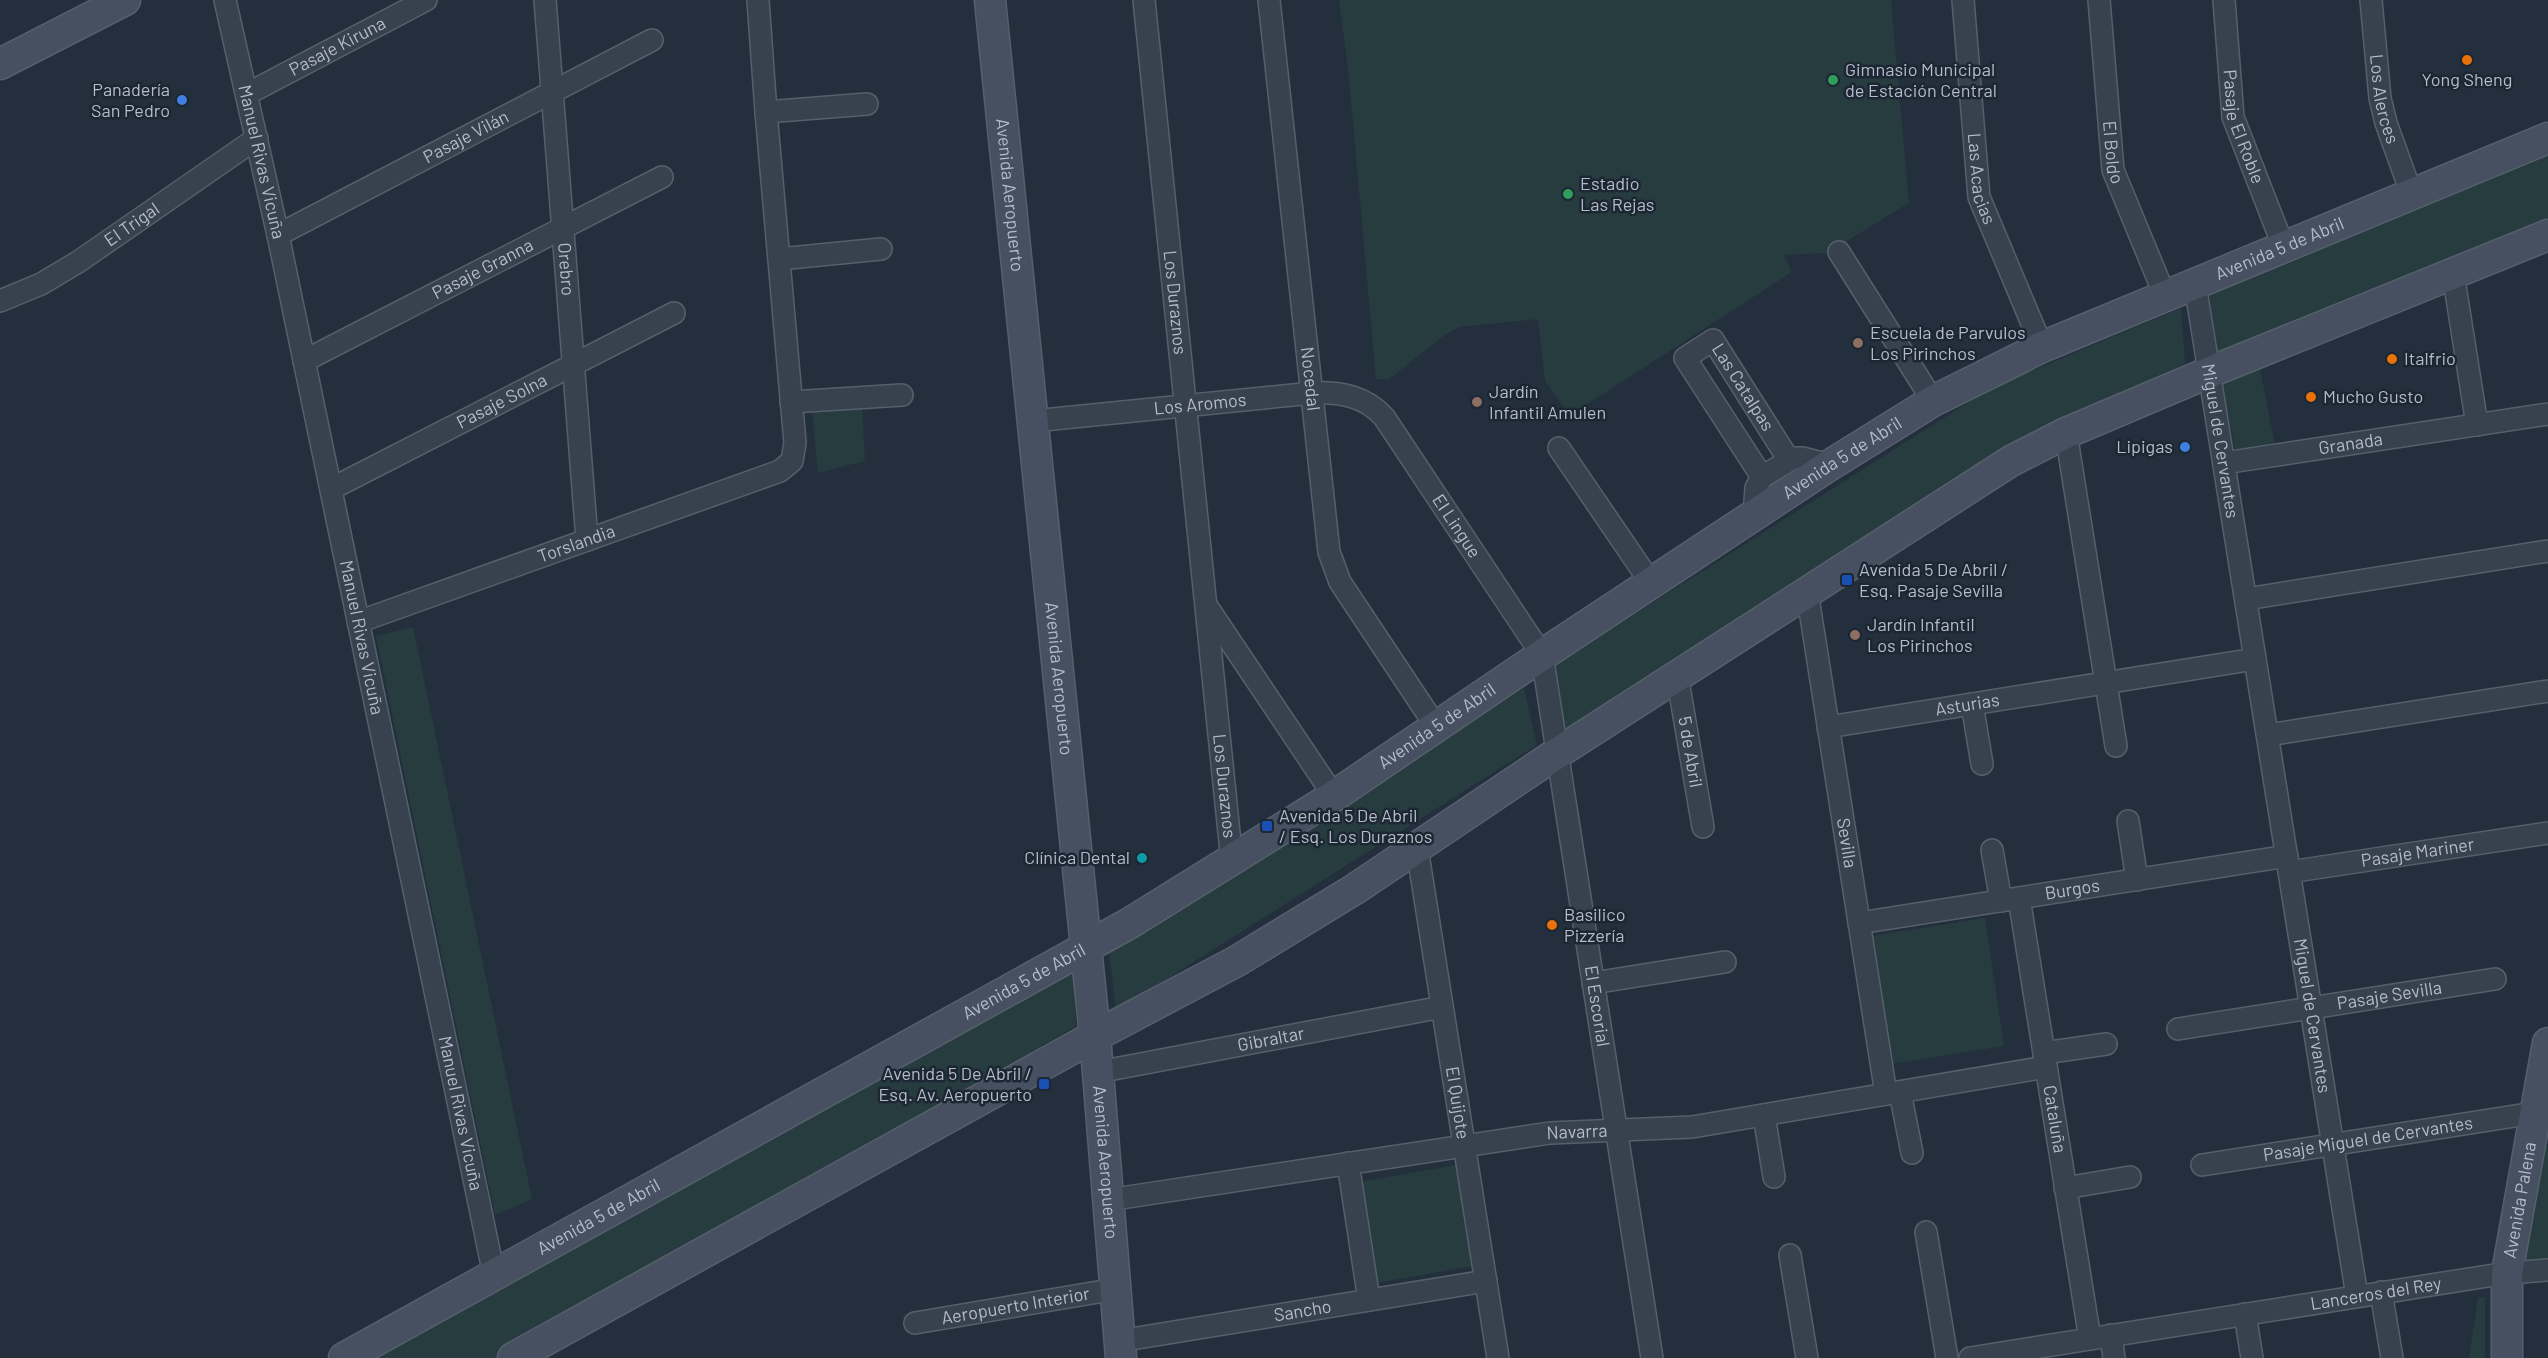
<svg xmlns="http://www.w3.org/2000/svg" width="2548" height="1358" font-family="Barlow,sans-serif">
  <style>
    .green { fill: #263c3f }
    .lines { fill: none; stroke-linecap: round; stroke-linejoin: round }
    .street-casing { stroke: #565f6c; stroke-width: 24 }
    .secondary-casing { stroke: #565f6c; stroke-width: 33 }
    .street { stroke: #38414e; stroke-width: 21 }
    .secondary { stroke: #465061; stroke-width: 30 }
    .food-dot { fill: #e8710a; stroke: #1d2633; stroke-width: 2 }
    .leisure-dot { fill: #2e9e5b; stroke: #1d2633; stroke-width: 2 }
    .shop-dot { fill: #3f7fe0; stroke: #1d2633; stroke-width: 2 }
    .education-dot { fill: #8d6e63; stroke: #1d2633; stroke-width: 2 }
    .transit-dot { fill: #1a4fb4; stroke: #1d2633; stroke-width: 2 }
    .culture-dot { fill: #0f9aa8; stroke: #1d2633; stroke-width: 2 }
    .labels { text-anchor: middle; stroke-width: 5; stroke-linejoin: round; paint-order: stroke }
    .street-label { font-size: 18px; fill: #b4bcc9; stroke: #1d2633 }
    .poi-label { font-size: 18px; fill: #b4bcc9; stroke: #1d2633; text-anchor: start }
  </style>
  <rect width="100%" height="100%" fill="#242f3e"/>
  <g class="green">
    <polygon points="1339,0 1891,0 1909,203 1827,253 1784,255 1792,272 1569,416 1545,381 1538,319 1459,327 1442,337 1388,380 1376,379 1348,68"/>
    <polygon points="2548,150 2548,220 2218,357 2209,291"/>
    <polygon points="2181,308 2185,364 2027,436 1563,731 1556,664 1991,388"/>
    <polygon points="2260,368 2276,451 2236,455 2222,385"/>
    <polygon points="862,407 865,461 818,473 812,410"/>
    <polygon points="413,627 532,1199 495,1215 376,636"/>
    <polygon points="1524,688 1537,745 1116,1011 1109,952"/>
    <polygon points="1985,918 2004,1046 1890,1064 1871,936"/>
    <polygon points="1074,966 1076,1026 501,1358 368,1358"/>
    <polygon points="2548,1146 2548,1268 2525,1270 2542,1147"/>
    <polygon points="1456,1165 1474,1266 1376,1283 1358,1182"/>
    <polygon points="2478,1297 2485,1297 2485,1358 2469,1358"/>
  </g>
  <g class="lines">
    <defs>
      <g id="street">
        <path id="s1" d="M225 0 278 235 494 1275"/>
        <path id="s2" d="M545 0 587 540"/>
        <path id="s3" d="M1144 0 1232 862"/>
        <path id="s4" d="M1269 0 1329 552 1340 582 1437 728"/>
        <path id="s5" d="M1963 0 1979 197 2042 347"/>
        <path id="s6" d="M2099 0 2113 170 2165 296"/>
        <path id="s7" d="M2224 0 2233 117 2284 248"/>
        <path id="s8" d="M2371 0 2380 98 2386 123 2412 195"/>
        <path id="s9" d="M247 94 426 0"/>
        <polyline points="766,112 867,104"/>
        <path id="s10" d="M278 235 652 40"/>
        <polyline points="1839,252 1933,401"/>
        <polyline points="779,259 881,249"/>
        <polyline points="2453,273 2477,425"/>
        <path id="s11" d="M2195 284 2357 1296"/>
        <path id="s12" d="M0 301 41 284 78 262 257 138"/>
        <path id="s13" d="M304 361 662 177"/>
        <polyline points="791,402 902,395"/>
        <path id="s14" d="M1033 421 1313 393C1341 392 1365 396 1384 417L1542 655 1652 1358"/>
        <polyline points="2066,433 2116,746"/>
        <polyline points="1559,448 1651,583"/>
        <path id="s15" d="M2224 463 2548 414"/>
        <path id="s16" d="M1762 477 1685 358 1713 340 1789 460"/>
        <path id="s17" d="M331 489 674 313"/>
        <polyline points="1754,516 1756,488 1762,477 1793,458 1802,458 1830,465"/>
        <path id="s18" d="M1807 591 1886 1094"/>
        <polyline points="2246,599 2548,551"/>
        <polyline points="1208,608 1334,796"/>
        <path id="s19" d="M358 622 780 471 792 461 795 443 766 112 758 0"/>
        <path id="s20" d="M1677 675 1703 827"/>
        <polyline points="1972,704 1982,764"/>
        <path id="s21" d="M1828 727 2255 659"/>
        <polyline points="2268,735 2548,691"/>
        <polyline points="2128,821 2137,880"/>
        <path id="s22" d="M1417 848 1498 1358"/>
        <polyline points="1992,850 2001,901"/>
        <path id="s23" d="M2289 872 2548 833"/>
        <path id="s24" d="M2019 898 2090 1339"/>
        <path id="s25" d="M1859 923 2287 856"/>
        <polyline points="1593,983 1725,962"/>
        <path id="s26" d="M2178 1029 2495 979"/>
        <polyline points="2044,1053 2106,1044"/>
        <path id="s27" d="M1098 1072 1442 1007"/>
        <polyline points="1900,1092 1912,1153"/>
        <polyline points="1764,1115 1774,1177"/>
        <polyline points="1348,1163 1369,1300"/>
        <path id="s28" d="M2202 1165 2534 1113"/>
        <polyline points="2065,1188 2130,1177"/>
        <path id="s29" d="M1108 1200 1550 1133 1692 1127 2046 1067"/>
        <polyline points="1926,1232 1947,1358"/>
        <polyline points="1790,1255 1807,1358"/>
        <polyline points="2381,1292 2392,1358"/>
        <polyline points="2245,1314 2252,1358"/>
        <path id="s30" d="M915 1323 1116 1289"/>
        <polyline points="2111,1335 2114,1358"/>
        <path id="s31" d="M1119 1341 1486 1281"/>
        <path id="s32" d="M1970 1358 2507 1273 2548 1270"/>
      </g>
      <g id="secondary">
        <path id="s33" d="M990 0 1095 1036 1121 1358"/>
        <polyline points="0,64 125,0"/>
        <path id="s34" d="M344 1358 1130 923 1334 796 1542 655 1830 465 1933 401 2042 347 2548 138"/>
        <polyline points="513,1358 1095,1036 1237,961 1355,889 1556,754 2011,461 2066,433 2210,372 2548,235"/>
        <path id="s35" d="M2507 1358V1273L2548 1043"/>
      </g>
    </defs>
    <use href="#street" class="street-casing"/>
    <use href="#secondary" class="secondary-casing"/>
    <use href="#street" class="street"/>
    <use href="#secondary" class="secondary"/>
  </g>
  <g class="food-dot">
    <circle cx="2467" cy="60" r="6"/>
    <circle cx="2392" cy="359" r="6"/>
    <circle cx="2311" cy="397" r="6"/>
    <circle cx="1552" cy="925" r="6"/>
  </g>
  <g class="leisure-dot">
    <circle cx="1833" cy="80" r="6"/>
    <circle cx="1568" cy="194" r="6"/>
  </g>
  <g class="shop-dot">
    <circle cx="182" cy="100" r="6"/>
    <circle cx="2185" cy="447" r="6"/>
  </g>
  <g class="education-dot">
    <circle cx="1858" cy="343" r="6"/>
    <circle cx="1477" cy="402" r="6"/>
    <circle cx="1855" cy="635" r="6"/>
  </g>
  <g class="transit-dot">
    <rect x="1841" y="574" width="12" height="12" rx="3"/>
    <rect x="1261" y="820" width="12" height="12" rx="3"/>
    <rect x="1038" y="1078" width="12" height="12" rx="3"/>
  </g>
  <circle class="culture-dot" cx="1142" cy="858" r="6"/>
  <g class="labels">
    <g class="street-label">
      <text dy="6" stroke="none"><textPath href="#s9" startOffset="102">Pasaje Kiruna</textPath></text>
      <text dy="6" stroke="none"><textPath href="#s8" startOffset="100">Los Alerces</textPath></text>
      <text dy="6" stroke="none"><textPath href="#s7" startOffset="129">Pasaje El Roble</textPath></text>
      <text dy="6" stroke="none"><textPath href="#s10" startOffset="212">Pasaje Vilán</textPath></text>
      <text dy="6" stroke="none"><textPath href="#s6" startOffset="153">El Boldo</textPath></text>
      <text dy="6" stroke="none"><textPath href="#s1" startOffset="166">Manuel Rivas Vicuña</textPath></text>
      <text dy="6" stroke="none"><textPath href="#s5" startOffset="180">Las Acacias</textPath></text>
      <text dy="6" stroke="none"><textPath href="#s33" startOffset="196">Avenida Aeropuerto</textPath></text>
      <text dy="6" stroke="none"><textPath href="#s12" startOffset="153">El Trigal</textPath></text>
      <text dy="6" stroke="none"><textPath href="#s34" startOffset="2235">Avenida 5 de Abril</textPath></text>
      <text dy="6" stroke="none"><textPath href="#s13" startOffset="201">Pasaje Granna</textPath></text>
      <text dy="6" stroke="none"><textPath href="#s2" startOffset="270">Orebro</textPath></text>
      <text dy="6" stroke="none"><textPath href="#s3" startOffset="304">Los Duraznos</textPath></text>
      <text dy="6" stroke="none"><textPath href="#s4" startOffset="381">Nocedal</textPath></text>
      <text dy="6" stroke="none"><textPath href="#s16" startOffset="231">Las Catalpas</textPath></text>
      <text dy="6" stroke="none"><textPath href="#s17" startOffset="192">Pasaje Solna</textPath></text>
      <text dy="6" stroke="none"><textPath href="#s14" startOffset="168">Los Aromos</textPath></text>
      <text dy="6" stroke="none"><textPath href="#s11" startOffset="159">Miguel de Cervantes</textPath></text>
      <text dy="6" stroke="none"><textPath href="#s15" startOffset="128">Granada</textPath></text>
      <text dy="6" stroke="none"><textPath href="#s34" startOffset="1749">Avenida 5 de Abril</textPath></text>
      <text dy="6" stroke="none"><textPath href="#s14" startOffset="490">El Lingue</textPath></text>
      <text dy="6" stroke="none"><textPath href="#s19" startOffset="232">Torslandia</textPath></text>
      <text dy="6" stroke="none"><textPath href="#s1" startOffset="652">Manuel Rivas Vicuña</textPath></text>
      <text dy="6" stroke="none"><textPath href="#s33" startOffset="682">Avenida Aeropuerto</textPath></text>
      <text dy="6" stroke="none"><textPath href="#s21" startOffset="141">Asturias</textPath></text>
      <text dy="6" stroke="none"><textPath href="#s34" startOffset="1263">Avenida 5 de Abril</textPath></text>
      <text dy="6" stroke="none"><textPath href="#s20" startOffset="78">5 de Abril</textPath></text>
      <text dy="6" stroke="none"><textPath href="#s3" startOffset="790">Los Duraznos</textPath></text>
      <text dy="6" stroke="none"><textPath href="#s18" startOffset="255">Sevilla</textPath></text>
      <text dy="6" stroke="none"><textPath href="#s23" startOffset="130">Pasaje Mariner</textPath></text>
      <text dy="6" stroke="none"><textPath href="#s25" startOffset="216">Burgos</textPath></text>
      <text dy="6" stroke="none"><textPath href="#s34" startOffset="777">Avenida 5 de Abril</textPath></text>
      <text dy="6" stroke="none"><textPath href="#s26" startOffset="214">Pasaje Sevilla</textPath></text>
      <text dy="6" stroke="none"><textPath href="#s14" startOffset="1000">El Escorial</textPath></text>
      <text dy="6" stroke="none"><textPath href="#s11" startOffset="741">Miguel de Cervantes</textPath></text>
      <text dy="6" stroke="none"><textPath href="#s27" startOffset="176">Gibraltar</textPath></text>
      <text dy="6" stroke="none"><textPath href="#s22" startOffset="258">El Quijote</textPath></text>
      <text dy="6" stroke="none"><textPath href="#s1" startOffset="1138">Manuel Rivas Vicuña</textPath></text>
      <text dy="6" stroke="none"><textPath href="#s24" startOffset="224">Cataluña</textPath></text>
      <text dy="6" stroke="none"><textPath href="#s29" startOffset="474">Navarra</textPath></text>
      <text dy="6" stroke="none"><textPath href="#s28" startOffset="168">Pasaje Miguel de Cervantes</textPath></text>
      <text dy="6" stroke="none"><textPath href="#s33" startOffset="1168">Avenida Aeropuerto</textPath></text>
      <text dy="6" stroke="none"><textPath href="#s35" startOffset="159">Avenida Palena</textPath></text>
      <text dy="6" stroke="none"><textPath href="#s34" startOffset="291">Avenida 5 de Abril</textPath></text>
      <text dy="6" stroke="none"><textPath href="#s32" startOffset="411">Lanceros del Rey</textPath></text>
      <text dy="6" stroke="none"><textPath href="#s30" startOffset="102">Aeropuerto Interior</textPath></text>
      <text dy="6" stroke="none"><textPath href="#s31" startOffset="186">Sancho</textPath></text>
    </g>
    <g class="poi-label">
      <text x="1845" y="76">Gimnasio Municipal<tspan x="1845" dy="21">de Estación Central</tspan></text>
      <text x="2467" y="86" text-anchor="middle">Yong Sheng</text>
      <text x="170" y="96" text-anchor="end">Panadería<tspan x="170" dy="21">San Pedro</tspan></text>
      <text x="1580" y="190">Estadio<tspan x="1580" dy="21">Las Rejas</tspan></text>
      <text x="1870" y="339">Escuela de Parvulos<tspan x="1870" dy="21">Los Pirinchos</tspan></text>
      <text x="2404" y="365">Italfrio</text>
      <text x="1489" y="398">Jardín<tspan x="1489" dy="21">Infantil Amulen</tspan></text>
      <text x="2323" y="403">Mucho Gusto</text>
      <text x="2173" y="453" text-anchor="end">Lipigas</text>
      <text x="1859" y="576">Avenida 5 De Abril /<tspan x="1859" dy="21">Esq. Pasaje Sevilla</tspan></text>
      <text x="1867" y="631">Jardín Infantil<tspan x="1867" dy="21">Los Pirinchos</tspan></text>
      <text x="1279" y="822">Avenida 5 De Abril<tspan x="1279" dy="21">/ Esq. Los Duraznos</tspan></text>
      <text x="1130" y="864" text-anchor="end">Clínica Dental</text>
      <text x="1564" y="921">Basilico<tspan x="1564" dy="21">Pizzería</tspan></text>
      <text x="1032" y="1080" text-anchor="end">Avenida 5 De Abril /<tspan x="1032" dy="21">Esq. Av. Aeropuerto</tspan></text>
    </g>
  </g>
</svg>
